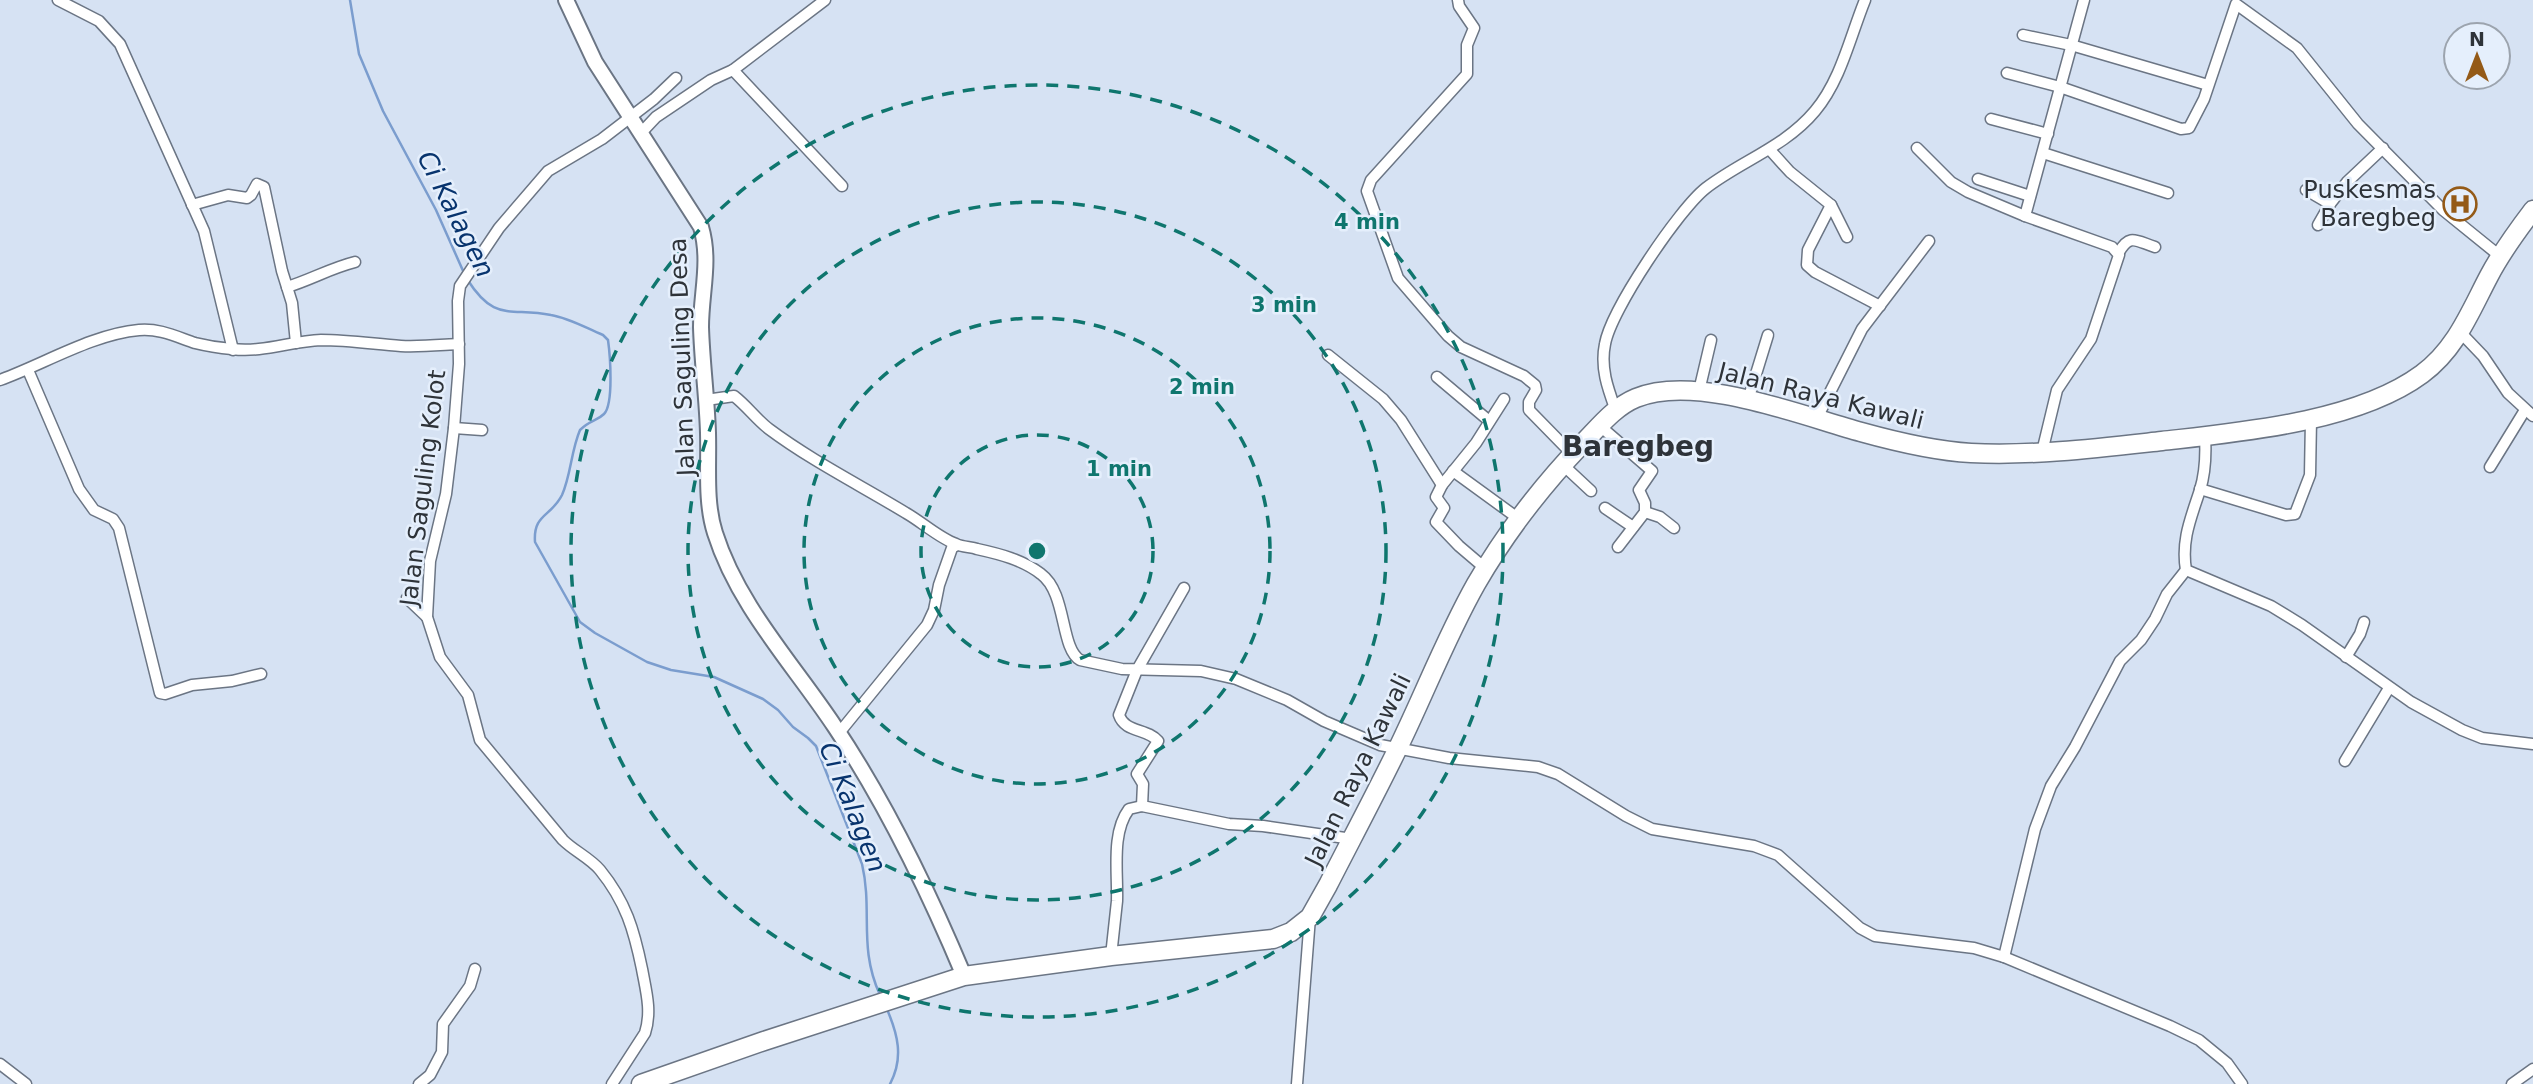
<svg xmlns="http://www.w3.org/2000/svg" width="2533" height="1084" font-family="'DejaVu Sans',sans-serif">
  <style>
    .lines { fill: none; stroke-linecap: round; stroke-linejoin: round }
    .stream { stroke: #7b9dce; stroke-width: 2.5 }
    .street-casing { stroke: #6b7584; stroke-width: 13 }
    .secondary-casing { stroke: #6b7584; stroke-width: 18 }
    .highway-casing { stroke: #6b7584; stroke-width: 21 }
    .street { stroke: #fff; stroke-width: 10 }
    .secondary { stroke: #fff; stroke-width: 14 }
    .highway { stroke: #fff; stroke-width: 18 }
    .ring { fill: none; stroke: #0f766e; stroke-width: 3.5; stroke-dasharray: 12 9 }
    .labels { text-anchor: middle; stroke-width: 5; stroke-linejoin: round; paint-order: stroke }
    .poi-label { font-size: 24px; fill: #2e3339; stroke: #e5effc; text-anchor: end }
    .street-label { font-size: 24px; fill: #2e3339; stroke: #e5effc }
    .water-label { font-size: 26px; font-style: italic; fill: #08346e; stroke: #e5effc }
    .quarter-label { font-size: 28px; font-weight: bold; fill: #2e3339; stroke: #e5effc }
    .centre { fill: #0f766e; stroke: #e5effc; stroke-width: 3.5 }
    .ring-label { font-size: 21px; text-anchor: middle; font-weight: bold; fill: #0f766e; stroke: #e5effc; stroke-width: 5; stroke-linejoin: round; paint-order: stroke }
  </style>
  <rect width="100%" height="100%" fill="#d6e2f3"/>
  <g class="lines">
    <g class="stream">
      <polyline points="350,0 359,54 383,111 436,210 464,273"/>
      <path d="M467 279C495 323 509 307 551 315 569 318 586 328 603 335L608 340C610 354 614 404 604 414 597 421 590 420 580 430 571 451 571 475 562 495 551 517 533 514 535 542L580 622 595 633 647 662 671 670 714 677 763 699 778 710 793 727 808 738 816 746 862 864C873 911 858 947 880 995"/>
      <path d="M886 1007C898 1034 904 1058 890 1084"/>
    </g>
    <defs>
      <g id="street">
        <polyline points="58,0 99,21 120,44 204,231 233,350"/>
        <polyline points="1458,0 1459,6 1474,28 1467,45 1467,74 1371,180 1367,191 1398,278 1448,336 1461,347 1524,376 1535,385 1536,390 1529,402 1529,410 1572,454"/>
        <polyline points="2023,35 2071,45 2208,85"/>
        <polyline points="733,70 842,186"/>
        <polyline points="2007,73 2060,87 2181,129 2189,128 2204,99 2236,4 2297,48 2358,124 2443,210 2501,257"/>
        <polyline points="1991,119 2048,134"/>
        <polyline points="640,134 656,117 711,80 733,70 825,0"/>
        <polyline points="1917,148 1951,182 1968,192 2025,216"/>
        <polyline points="1770,150 1790,172 1831,205 1847,237"/>
        <polyline points="2043,153 2168,193"/>
        <polyline points="1978,179 2030,196"/>
        <polyline points="2306,190 2330,204"/>
        <polyline points="192,205 228,195 247,198 251,195 257,184 264,187 282,271 292,303 296,343"/>
        <polyline points="1831,205 1808,250 1807,265 1815,272 1880,306"/>
        <polyline points="2318,225 2330,204 2347,182 2383,148"/>
        <path d="M2119 252C2130 233 2136 241 2155 247"/>
        <path d="M287 287C310 280 331 268 355 262"/>
        <polyline points="2461,333 2483,356 2508,393 2533,416"/>
        <polyline points="1328,355 1383,399 1401,420 1442,485"/>
        <polyline points="28,370 79,489 94,510 113,519 119,528 160,693 165,694 192,685 232,681 261,674"/>
        <polyline points="1437,377 1488,420"/>
        <path d="M0 380C44 364 93 334 139 330 159 328 177 337 195 343 207 346 220 348 232 349 263 353 291 341 321 340 348 340 374 344 401 346 420 347 440 345 459 344"/>
        <polyline points="1699,391 1711,340"/>
        <path d="M706 400 734 396C747 406 756 419 769 429 812 461 860 485 906 513 922 522 939 538 956 544 962 547 971 547 977 549 1000 554 1023 560 1041 574 1067 593 1060 648 1080 660L1122 669 1201 671 1236 679 1287 700 1324 721 1380 745 1449 758 1538 767 1558 774 1626 816 1652 829 1754 846 1778 855 1860 928 1875 936 1974 948 2004 957 2170 1026 2199 1040 2227 1063 2242 1084"/>
        <polyline points="1748,400 1768,335"/>
        <path d="M1616 411C1608 389 1600 368 1605 344 1611 310 1679 209 1706 188 1741 161 1785 147 1815 111 1841 80 1850 37 1865 0"/>
        <polyline points="1816,420 1862,329 1929,241"/>
        <polyline points="1600,426 1652,471 1639,490 1645,503 1645,512 1618,547"/>
        <polyline points="454,428 482,430"/>
        <path d="M2205 436C2206 453 2205 474 2200 490 2191 518 2181 540 2186 570L2271 606 2302 625 2411 702 2462 730 2482 738 2533 744"/>
        <polyline points="2042,452 2057,390 2091,339 2119,255 2112,247 2025,216 2084,0"/>
        <polyline points="1562,464 1591,491"/>
        <polyline points="2490,467 2525,410"/>
        <polyline points="1453,471 1519,519"/>
        <polyline points="2200,489 2286,515 2295,514 2310,475 2311,419"/>
        <polyline points="1605,508 1633,527"/>
        <polyline points="1645,512 1660,517 1674,528"/>
        <polyline points="1486,569 1459,546 1436,522 1444,508 1436,497 1442,485 1476,443 1504,399"/>
        <polyline points="407,598 427,617"/>
        <polyline points="2346,657 2360,634 2364,622"/>
        <polyline points="839,733 927,625 934,610 939,585 952,548 957,545"/>
        <polyline points="2345,761 2389,688"/>
        <path d="M1142 806 1143 784 1137 774 1158 741C1147 728 1125 733 1119 715L1137 670 1184 588"/>
        <path d="M1111 956C1113 938 1115 919 1117 901 1118 872 1111 833 1129 809L1142 806 1229 824 1263 826 1352 839"/>
        <polyline points="2004,957 2035,829 2051,786 2075,747 2120,661 2141,640 2155,619 2167,594 2186,570"/>
        <polyline points="0,1064 26,1084"/>
        <polyline points="419,1084 430,1075 442,1052 443,1024 470,986 475,969"/>
        <path d="M612 1084 645 1033C652 1011 646 991 642 969 634 930 626 902 600 870 590 858 574 851 563 840L480 740 468 695 440 657 427 617 430 561 446 494 454 428 459 364 458 301 460 286 499 228 548 171 602 139 654 99 676 78"/>
        <polyline points="1297,1084 1310,917"/>
        <polyline points="2512,1084 2533,1069"/>
      </g>
      <path id="secondary" d="M566 0 595 62 701 227C711 261 701 293 701 327 702 362 707 398 708 433 709 466 705 502 715 533 738 606 794 665 835 727 887 805 928 890 964 976"/>
      <path id="highway" d="M641 1084 764 1041 964 976 1111 956 1273 939 1291 932 1310 917 1328 885C1351 840 1375 795 1397 750 1424 695 1446 637 1476 584 1505 534 1542 486 1582 444 1598 428 1614 407 1636 398 1695 373 1802 416 1861 432 1897 442 1934 451 1971 453 2035 456 2099 448 2162 441 2242 432 2357 422 2422 374 2456 349 2470 312 2489 276 2501 253 2517 231 2533 210"/>
    </defs>
    <use href="#street" class="street-casing"/>
    <use href="#secondary" class="secondary-casing"/>
    <use href="#highway" class="highway-casing"/>
    <use href="#street" class="street"/>
    <use href="#secondary" class="secondary"/>
    <use href="#highway" class="highway"/>
  </g>
  <g class="ring">
    <circle cx="1037" cy="551" r="116"/>
    <circle cx="1037" cy="551" r="233"/>
    <circle cx="1037" cy="551" r="349"/>
    <circle cx="1037" cy="551" r="466"/>
  </g>
  <defs>
    <symbol id="hospital-ring" viewBox="-11 -11 22 22"><circle r="9.5" fill="#e5effc" stroke="#945a17" stroke-width="1.5"/><path d="M-5-5h3v3.5h4V-5h3V5h-3V1.5h-4V5h-3Z" fill="#945a17"/></symbol>
  </defs>
  <g fill-rule="evenodd">
    <use href="#hospital-ring" x="2441" y="185" width="38" height="38"/>
  </g>
  <g class="labels">
    <g class="poi-label">
      <text x="2436" y="198">Puskesmas<tspan x="2436" dy="28">Baregbeg</tspan></text>
    </g>
    <g class="street-label">
      <text transform="translate(682 357) rotate(-92)" y="8">Jalan Saguling Desa</text>
      <text transform="translate(1821 396) rotate(14)" y="8">Jalan Raya Kawali</text>
      <text transform="translate(423 488) rotate(-83)" y="8">Jalan Saguling Kolot</text>
      <text transform="translate(1358 770) rotate(-64)" y="8">Jalan Raya Kawali</text>
    </g>
    <g class="water-label">
      <text transform="translate(456 214) rotate(63)" y="9">Ci Kalagen</text>
      <text transform="translate(853 807) rotate(68)" y="9">Ci Kalagen</text>
    </g>
    <g class="quarter-label">
      <text x="1638" y="456">Baregbeg</text>
    </g>
  </g>
  <circle cx="1037" cy="551" r="10" class="centre"/>
  <g class="ring-label">
    <text x="1367" y="229">4 min</text>
    <text x="1284" y="312">3 min</text>
    <text x="1202" y="394">2 min</text>
    <text x="1119" y="476">1 min</text>
  </g>
  <g transform="translate(2477 56)"><circle r="33" fill="#e5effc" stroke="#9ca4ae" stroke-width="2"/>
  <path d="M0-5L12 26L0 18L-12 26Z" fill="#945a17"/>
  <text y="-10" font-size="19" font-weight="bold" text-anchor="middle" fill="#2e3339">N</text>
  </g>
</svg>
